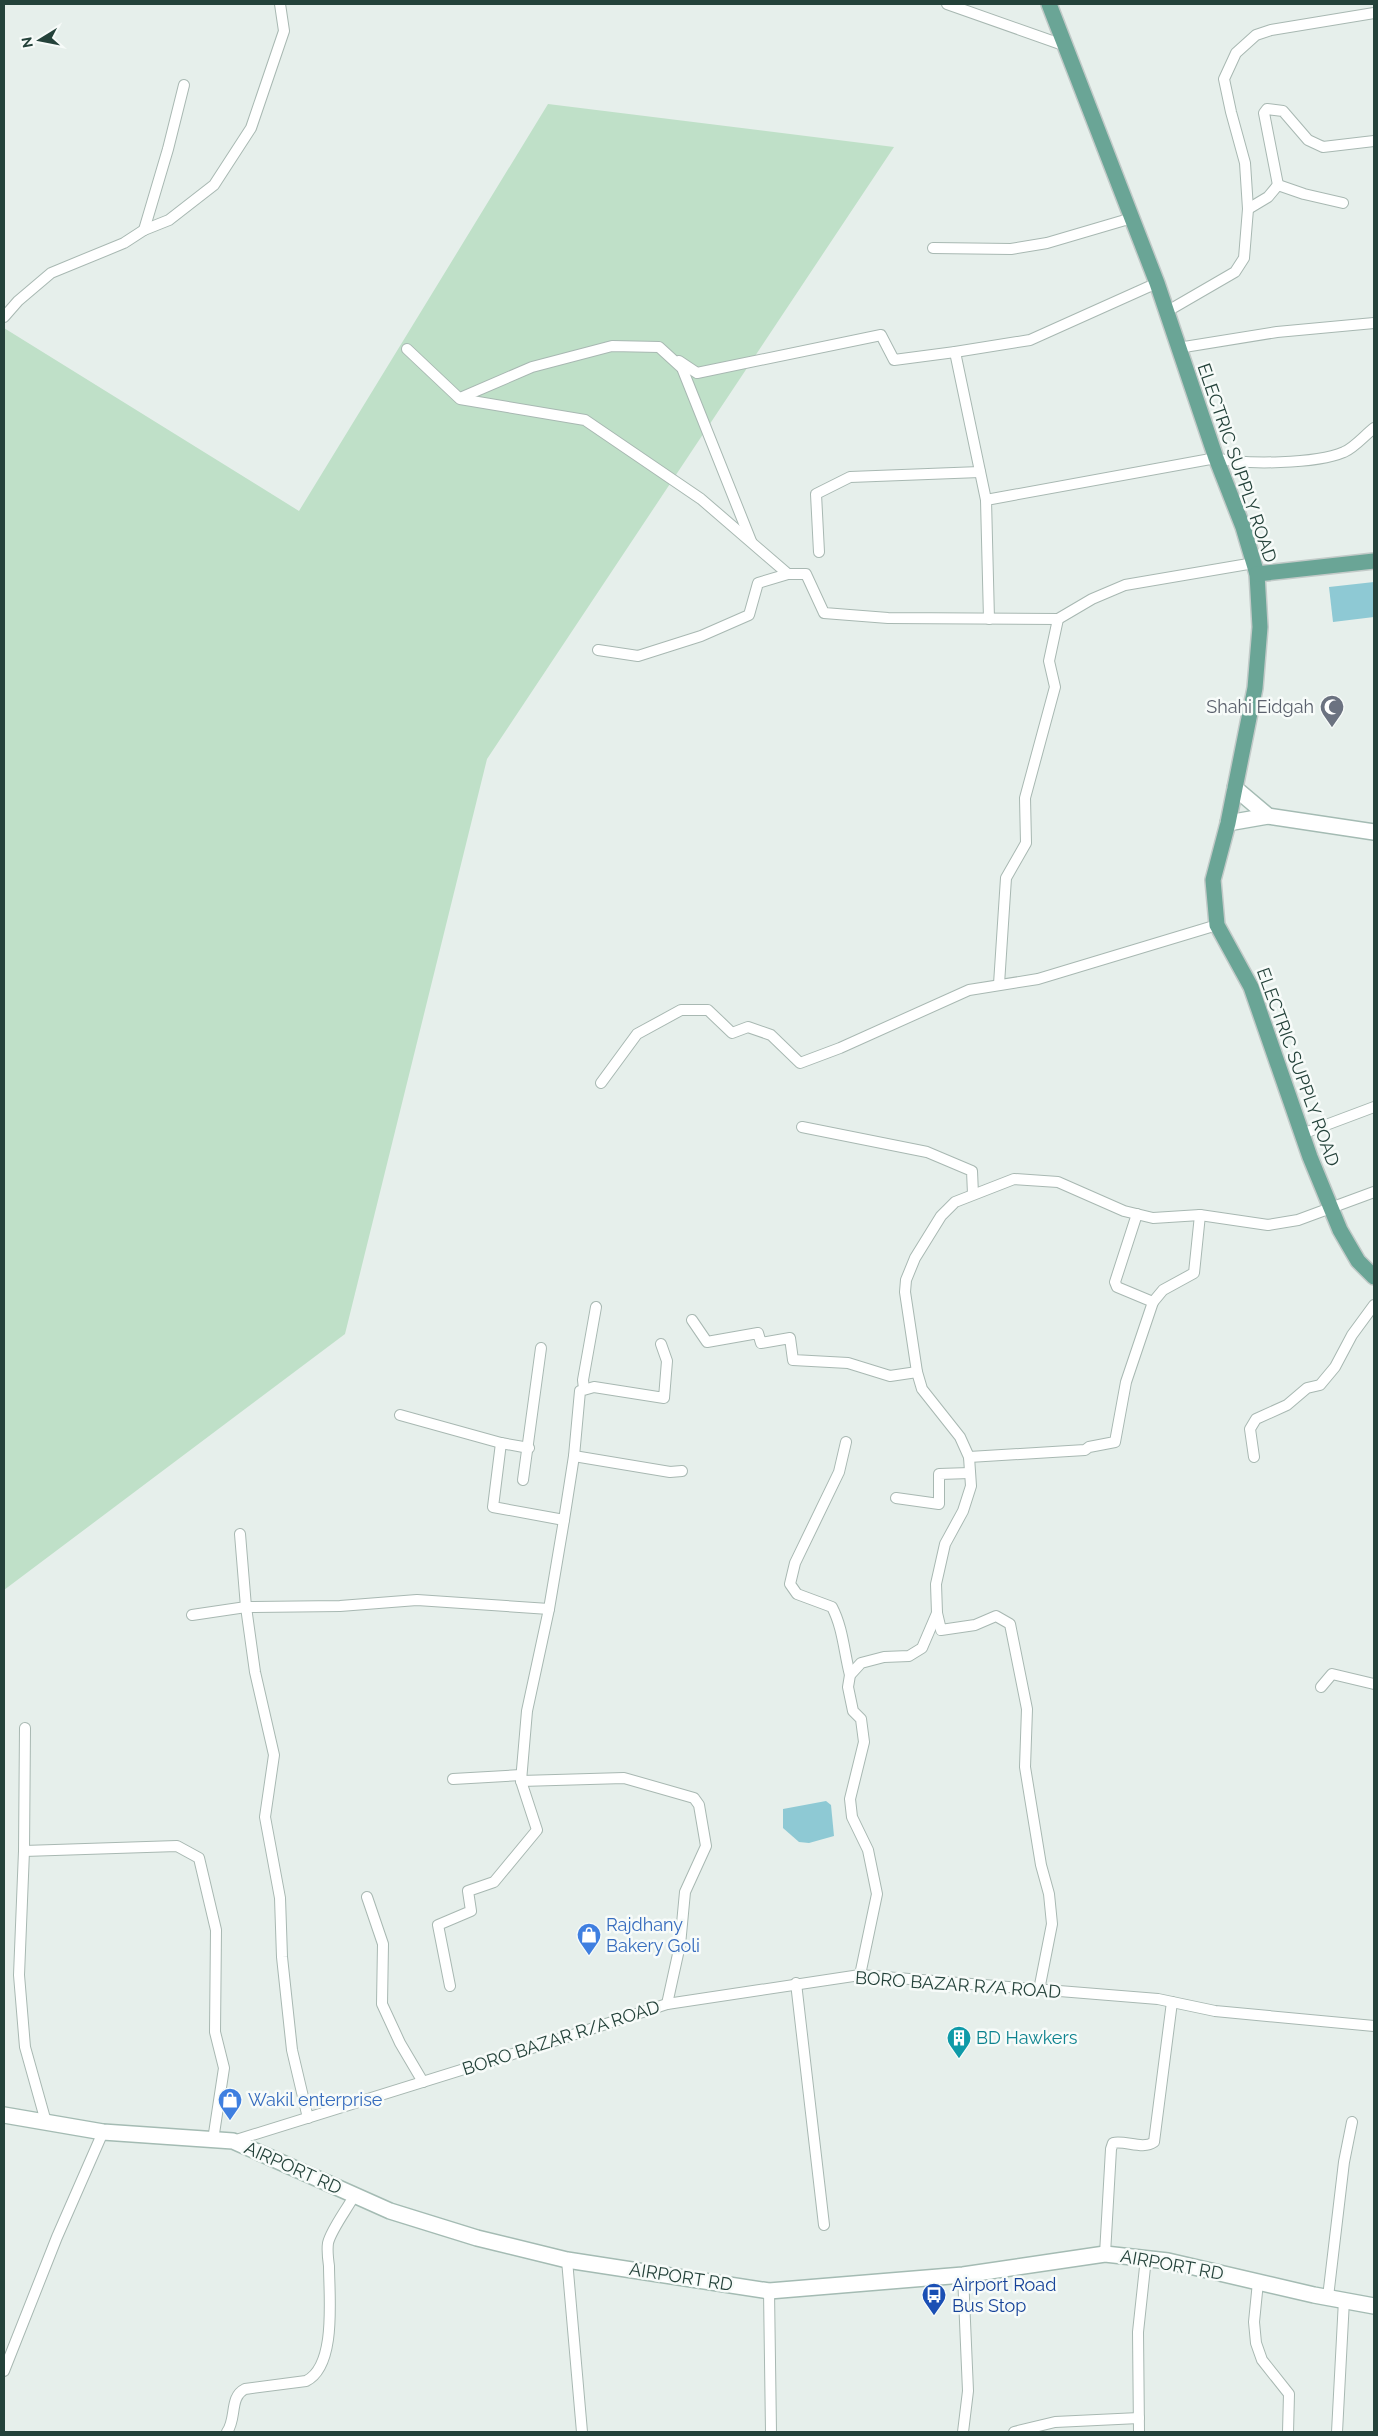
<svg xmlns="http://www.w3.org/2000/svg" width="1378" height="2436" font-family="Raleway,sans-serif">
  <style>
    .green { fill: #bfe0c8 }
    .water { fill: #8ec9d4 }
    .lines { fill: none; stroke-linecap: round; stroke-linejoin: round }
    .minor-casing { stroke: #a8b8b2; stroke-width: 12 }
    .secondary-casing { stroke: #a4bbb3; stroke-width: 18 }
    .primary-casing { stroke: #c2cac8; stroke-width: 18 }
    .minor { stroke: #fff; stroke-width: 10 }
    .secondary { stroke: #fff; stroke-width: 15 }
    .primary { stroke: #6aa596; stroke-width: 15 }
    .labels { text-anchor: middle; stroke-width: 5; stroke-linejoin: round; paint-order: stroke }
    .street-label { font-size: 18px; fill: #24423a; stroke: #f7fbf9 }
    .worship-label { font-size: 18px; fill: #5b616d; stroke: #f7fbf9; text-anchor: end }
    .shop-label { font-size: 18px; fill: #366cbe; stroke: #f7fbf9; text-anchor: start }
    .culture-label { font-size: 18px; fill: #0d838f; stroke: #f7fbf9; text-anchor: start }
    .transit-label { font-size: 18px; fill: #164399; stroke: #f7fbf9; text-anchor: start }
  </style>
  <rect width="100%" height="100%" fill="#e6efeb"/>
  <polygon class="green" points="548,104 894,147 487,759 345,1334 4,1590 4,328 299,511"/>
  <g class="water">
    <polygon points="1374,582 1374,617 1333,622 1329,587"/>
    <polygon points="826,1801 831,1805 834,1836 809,1843 799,1842 783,1828 783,1809"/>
  </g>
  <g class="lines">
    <defs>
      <g id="minor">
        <polyline points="947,4 1066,46"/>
        <polyline points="1278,185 1264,113 1267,109 1283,111 1308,140 1323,147 1374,141"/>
        <polyline points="1248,209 1268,197 1278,185 1304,194 1343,203"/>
        <polyline points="144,230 168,149 184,85"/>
        <polyline points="933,248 1011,249 1047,243 1132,218"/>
        <polyline points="1166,312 1235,272 1244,258 1248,209 1245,163 1231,112 1224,79 1236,53 1256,35 1271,30 1374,13"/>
        <polyline points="4,317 18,301 51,273 124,243 144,230 169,220 214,185 251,128 284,31 280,4"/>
        <polyline points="1178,348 1277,332 1374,323"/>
        <polyline points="407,349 460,399 585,420 701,499 788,574"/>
        <polyline points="679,361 697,373 881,335 894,360 955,352"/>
        <polyline points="460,398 532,367 612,346 659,347 682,368 751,541"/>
        <polyline points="986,500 955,352 1030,340 1157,283"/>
        <polyline points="819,552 816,494 850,477 980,472"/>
        <path d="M989 619 986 500 1216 458C1245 465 1316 464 1344 452 1354 448 1365 435 1374 428"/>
        <polyline points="598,650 638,656 701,636 749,615 758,583 788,574 806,574 824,613 888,618 1058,619 1092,599 1125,585 1254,563"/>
        <polyline points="999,984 1006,878 1026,843 1025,798 1055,687 1049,661 1058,619"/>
        <polyline points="601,1083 637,1034 681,1010 708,1010 732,1033 748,1027 771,1035 800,1063 840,1048 969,990 1038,979 1217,925"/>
        <polyline points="802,1127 927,1152 972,1171 973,1194"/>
        <polyline points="1302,1134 1374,1107"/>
        <polyline points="1153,1302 1163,1290 1194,1273 1200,1215"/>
        <polyline points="692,1320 707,1342 758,1333 761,1343 790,1338 793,1360 848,1363 890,1376 917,1372"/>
        <polyline points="584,1389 583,1380 596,1307"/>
        <polyline points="400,1415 501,1443 529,1448"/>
        <path d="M846 1442 839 1472 795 1563 790 1584 797 1594 832 1607C843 1628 844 1652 850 1675"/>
        <polyline points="501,1443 493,1507 564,1520"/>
        <polyline points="574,1456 670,1472 682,1471"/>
        <polyline points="969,1457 1085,1450 1089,1447 1115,1442 1126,1382 1153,1302 1117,1287 1115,1282 1137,1214"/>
        <polyline points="1254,1457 1250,1429 1256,1419 1287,1405 1307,1388 1320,1385 1335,1367 1352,1335 1374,1305"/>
        <polyline points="523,1480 541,1348"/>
        <polyline points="896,1498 939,1504 939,1474 970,1473"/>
        <polyline points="240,1534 246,1607 255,1672 274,1755 265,1817 280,1898 282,1957 292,2050 308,2118"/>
        <polyline points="937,1613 941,1630 975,1625 996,1616 1010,1624 1027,1709 1025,1767 1041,1865 1049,1894 1052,1924 1039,1990"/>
        <polyline points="192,1615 246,1607 340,1606 417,1600 549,1609"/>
        <polyline points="1321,1687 1332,1674 1374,1684"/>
        <polyline points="25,1728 24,1851 19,1975 25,2047 46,2122"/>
        <polyline points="453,1779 521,1775"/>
        <polyline points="521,1781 624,1778 694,1798 699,1805 706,1846 685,1892 680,1945 667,2004"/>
        <polyline points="24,1851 177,1846 199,1858 216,1930 215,2032 224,2068 213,2140"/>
        <polyline points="367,1897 383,1944 382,2004 400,2043 423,2082"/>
        <polyline points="860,1975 877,1894 868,1850 852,1817 850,1799 864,1742 861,1719 853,1711 848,1687 850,1675 861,1663 884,1657 909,1656 922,1648 937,1613 936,1584 945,1544 963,1511 971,1486 969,1457 960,1437 922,1389 917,1372 905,1292 906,1280 915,1258 941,1216 955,1202 1014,1179 1058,1182 1124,1211 1153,1218 1200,1215 1268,1225 1298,1220 1374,1192"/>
        <polyline points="796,1983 824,2225"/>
        <polyline points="450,1986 438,1925 471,1911 468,1891 494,1882 537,1830 521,1781 527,1711 549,1609 564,1520 574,1456 580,1391 594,1387 664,1398 667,1361 661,1344"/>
        <polyline points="233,2141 548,2043 667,2004 860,1975 1158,1999 1215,2011 1374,2026"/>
        <path d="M1105 2254 1111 2149 1113 2143C1125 2140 1143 2150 1154 2142L1172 2002"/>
        <polyline points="567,2260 582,2432"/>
        <polyline points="1258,2282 1254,2322 1256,2343 1262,2360 1289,2394 1288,2432"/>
        <polyline points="769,2291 771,2432"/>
        <polyline points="1328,2297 1344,2162 1352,2122"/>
        <polyline points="4,2371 57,2237 103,2132"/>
        <path d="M227 2432C237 2418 229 2397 245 2389L306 2381C337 2366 329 2296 329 2266 328 2259 327 2250 328 2243 331 2230 347 2209 354 2196"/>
        <polyline points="963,2432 968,2391 963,2275"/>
        <polyline points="1014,2432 1055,2422 1139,2418"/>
        <polyline points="1139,2432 1138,2332 1146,2258"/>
        <polyline points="1337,2432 1344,2300"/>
      </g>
      <g id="secondary">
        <polyline points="1235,788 1268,816"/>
        <polyline points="1228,823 1268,816 1374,832"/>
        <polyline points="4,2115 103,2132 233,2141 390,2211 477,2238 567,2260 769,2291 963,2275 1105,2254 1168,2261 1314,2295 1374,2306"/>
      </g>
      <g id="primary">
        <polyline points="1049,4 1157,283 1216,458 1243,527 1257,574 1260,627 1255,688 1228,823 1213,880 1217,925 1251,987 1310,1157 1340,1230 1358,1261 1374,1277"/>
        <polyline points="1257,574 1374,561"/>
      </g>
    </defs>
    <use href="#minor" class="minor-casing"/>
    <use href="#secondary" class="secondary-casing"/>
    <use href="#primary" class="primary-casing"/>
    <use href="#minor" class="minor"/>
    <use href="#secondary" class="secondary"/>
    <use href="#primary" class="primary"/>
  </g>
  <defs>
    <symbol id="mosque-pin" viewBox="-11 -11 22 30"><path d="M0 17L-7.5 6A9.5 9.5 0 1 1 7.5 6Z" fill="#6b7280" stroke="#f7fbf9"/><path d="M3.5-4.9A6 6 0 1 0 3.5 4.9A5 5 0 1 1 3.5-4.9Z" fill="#fff"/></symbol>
    <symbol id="shop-pin" viewBox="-11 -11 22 30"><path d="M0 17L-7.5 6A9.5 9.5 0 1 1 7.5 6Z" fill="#3f7fe0" stroke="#f7fbf9"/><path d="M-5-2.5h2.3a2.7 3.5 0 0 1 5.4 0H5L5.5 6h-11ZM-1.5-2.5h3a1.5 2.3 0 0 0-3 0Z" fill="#fff"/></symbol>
    <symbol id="building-pin" viewBox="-11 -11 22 30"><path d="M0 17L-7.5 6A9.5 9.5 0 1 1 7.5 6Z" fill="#0f9aa8" stroke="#f7fbf9"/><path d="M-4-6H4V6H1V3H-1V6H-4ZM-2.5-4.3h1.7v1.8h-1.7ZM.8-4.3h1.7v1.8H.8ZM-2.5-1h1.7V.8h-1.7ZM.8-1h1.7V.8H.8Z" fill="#fff"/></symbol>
    <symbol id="bus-pin" viewBox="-11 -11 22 30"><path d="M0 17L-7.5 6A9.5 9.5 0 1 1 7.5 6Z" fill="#1a4fb4" stroke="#f7fbf9"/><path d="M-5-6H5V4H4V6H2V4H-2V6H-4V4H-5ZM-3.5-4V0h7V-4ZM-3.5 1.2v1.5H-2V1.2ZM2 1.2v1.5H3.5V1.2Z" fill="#fff"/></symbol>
  </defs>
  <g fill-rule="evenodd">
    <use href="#mosque-pin" x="1318" y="693" width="28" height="38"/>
    <use href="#shop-pin" x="575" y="1921" width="28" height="38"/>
    <use href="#building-pin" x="945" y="2024" width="28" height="38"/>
    <use href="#shop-pin" x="216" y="2086" width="28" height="38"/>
    <use href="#bus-pin" x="920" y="2281" width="28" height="38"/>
  </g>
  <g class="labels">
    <g class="street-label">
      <text transform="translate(1237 463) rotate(71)" y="6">ELECTRIC SUPPLY ROAD</text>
      <text transform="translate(1298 1067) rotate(70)" y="6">ELECTRIC SUPPLY ROAD</text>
      <text transform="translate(958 1985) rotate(4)" y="6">BORO BAZAR R/A ROAD</text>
      <text transform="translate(561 2038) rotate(-18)" y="6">BORO BAZAR R/A ROAD</text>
      <text transform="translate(293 2168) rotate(24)" y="6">AIRPORT RD</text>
      <text transform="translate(1172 2265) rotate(10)" y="6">AIRPORT RD</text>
      <text transform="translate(681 2277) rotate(9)" y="6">AIRPORT RD</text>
    </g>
    <g class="worship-label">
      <text x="1314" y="713">Shahi Eidgah</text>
    </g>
    <g class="shop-label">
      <text x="606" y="1931">Rajdhany<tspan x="606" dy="21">Bakery Goli</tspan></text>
      <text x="248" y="2106">Wakil enterprise</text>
    </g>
    <g class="culture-label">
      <text x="976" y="2044">BD Hawkers</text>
    </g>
    <g class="transit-label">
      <text x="952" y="2291">Airport Road<tspan x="952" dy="21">Bus Stop</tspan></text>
    </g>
  </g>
  <rect width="1378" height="2436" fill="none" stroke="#24423a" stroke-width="10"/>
  <g transform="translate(40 40) rotate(260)" stroke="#f7fbf9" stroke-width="4" paint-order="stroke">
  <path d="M0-4L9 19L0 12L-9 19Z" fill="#24423a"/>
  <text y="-8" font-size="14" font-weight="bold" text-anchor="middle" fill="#24423a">N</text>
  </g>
</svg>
